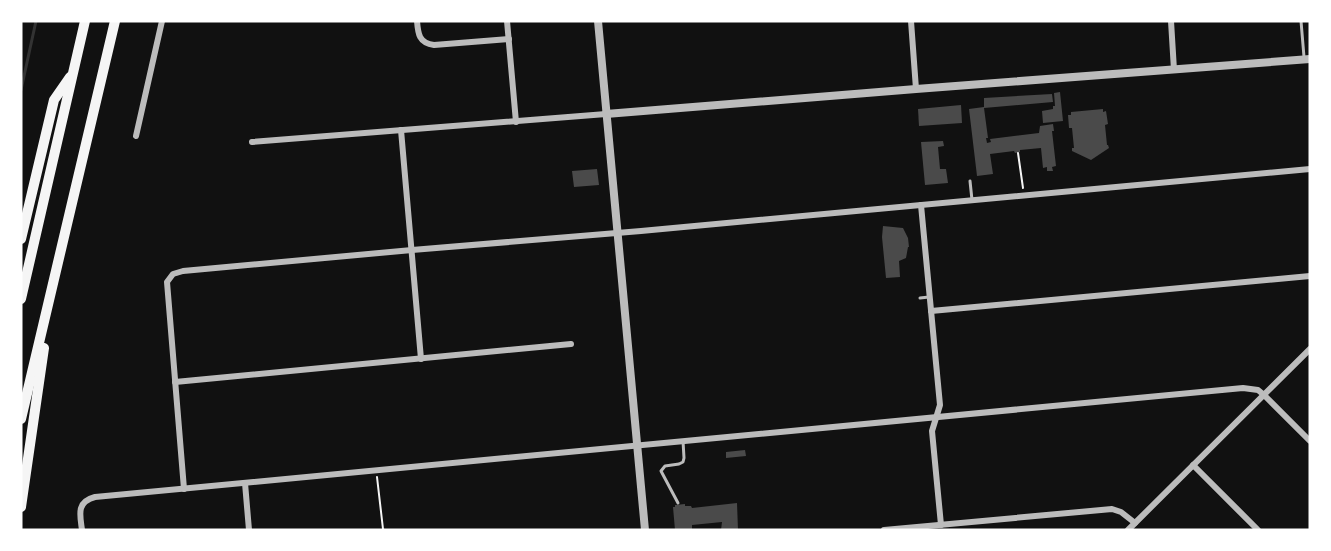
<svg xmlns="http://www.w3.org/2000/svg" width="1331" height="551" font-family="Inter,sans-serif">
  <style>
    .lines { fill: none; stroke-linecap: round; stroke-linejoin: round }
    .stream { stroke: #333; stroke-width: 3 }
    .building { fill: #4a4a4a }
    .path { stroke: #f5f5f5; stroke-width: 2 }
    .service { stroke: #bcbcbc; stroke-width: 3 }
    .minor { stroke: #bcbcbc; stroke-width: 6 }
    .tertiary { stroke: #bcbcbc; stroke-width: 8 }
    .motorway { stroke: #f5f5f5; stroke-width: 10 }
  </style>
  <rect width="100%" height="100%" fill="#111"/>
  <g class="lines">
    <polyline class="stream" points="21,90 36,21"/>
  </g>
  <g class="building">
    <polygon points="1060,92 1063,121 1043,123 1042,111 1053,109 1053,106 1055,106 1054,93"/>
    <polygon points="1052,94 1053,102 984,108 988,138 986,138 987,143 991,142 990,139 1039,133 1040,126 1053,124 1054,131 1052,131 1056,166 1052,167 1053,171 1047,171 1047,167 1043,168 1041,148 1020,150 1020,152 1015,153 1014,151 990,154 993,174 977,176 969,109 984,107 984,98"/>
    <polygon points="961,105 962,123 919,126 918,109"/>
    <polygon points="1103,109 1103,112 1106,111 1108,124 1105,125 1107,145 1108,145 1109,148 1091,160 1072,151 1072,148 1074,148 1072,128 1069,128 1068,115 1071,115 1071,112"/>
    <polygon points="943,141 944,146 938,147 940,169 946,169 948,183 925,185 921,142"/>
    <polygon points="597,169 599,185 574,187 572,171"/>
    <polygon points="883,226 903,228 908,238 909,247 908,247 906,258 899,261 900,277 886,278 882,237"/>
    <polygon points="745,450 746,456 726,458 726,452"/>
    <polygon points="737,503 738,530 721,530 722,522 692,525 692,530 675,530 673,507 675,507 675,505 685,504 685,506 691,506 692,508"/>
  </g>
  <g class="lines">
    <g class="path">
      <polyline points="1018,153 1023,188"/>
      <polyline points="377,477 383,529 384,530"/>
    </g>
    <g class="service">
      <polyline points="1301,21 1304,57"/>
      <polyline points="970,181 972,200"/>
      <polyline points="920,298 929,297"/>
      <polyline points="678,503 661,471 665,466 679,464 683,462 684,458 683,441"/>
    </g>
    <g class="minor">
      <path d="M417 21C418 34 419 43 434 45L509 39"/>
      <polyline points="507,21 516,122"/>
      <polyline points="911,21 916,89"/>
      <polyline points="1171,21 1174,70"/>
      <polyline points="401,130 421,359"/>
      <polyline points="136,136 162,21"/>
      <polyline points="252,142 606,114"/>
      <polyline points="921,205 940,405 932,431 941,525"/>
      <polyline points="931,311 1310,276"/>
      <polyline points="175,382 571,344"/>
      <polyline points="1193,465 1258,530"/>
      <polyline points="245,483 249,530"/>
      <polyline points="184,489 167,282 173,274 183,271 412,250 641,231 1310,169"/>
      <path d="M82 530C80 515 76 502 95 497L1243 388 1258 390 1264 395 1310 441"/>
      <polyline points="884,530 1112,509 1121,512 1135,523"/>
      <polyline points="1128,530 1310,349"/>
    </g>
    <g class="tertiary">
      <polyline points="598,21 645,530"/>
      <polyline points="606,114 916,89 1310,59"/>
    </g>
    <g class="motorway">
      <polyline points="21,239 54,100 70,77"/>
      <polyline points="21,299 85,21"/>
      <polyline points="21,419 115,21"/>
      <polyline points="21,507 44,348"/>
    </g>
  </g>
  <rect width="1331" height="551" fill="none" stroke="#ffffff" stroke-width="45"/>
</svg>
